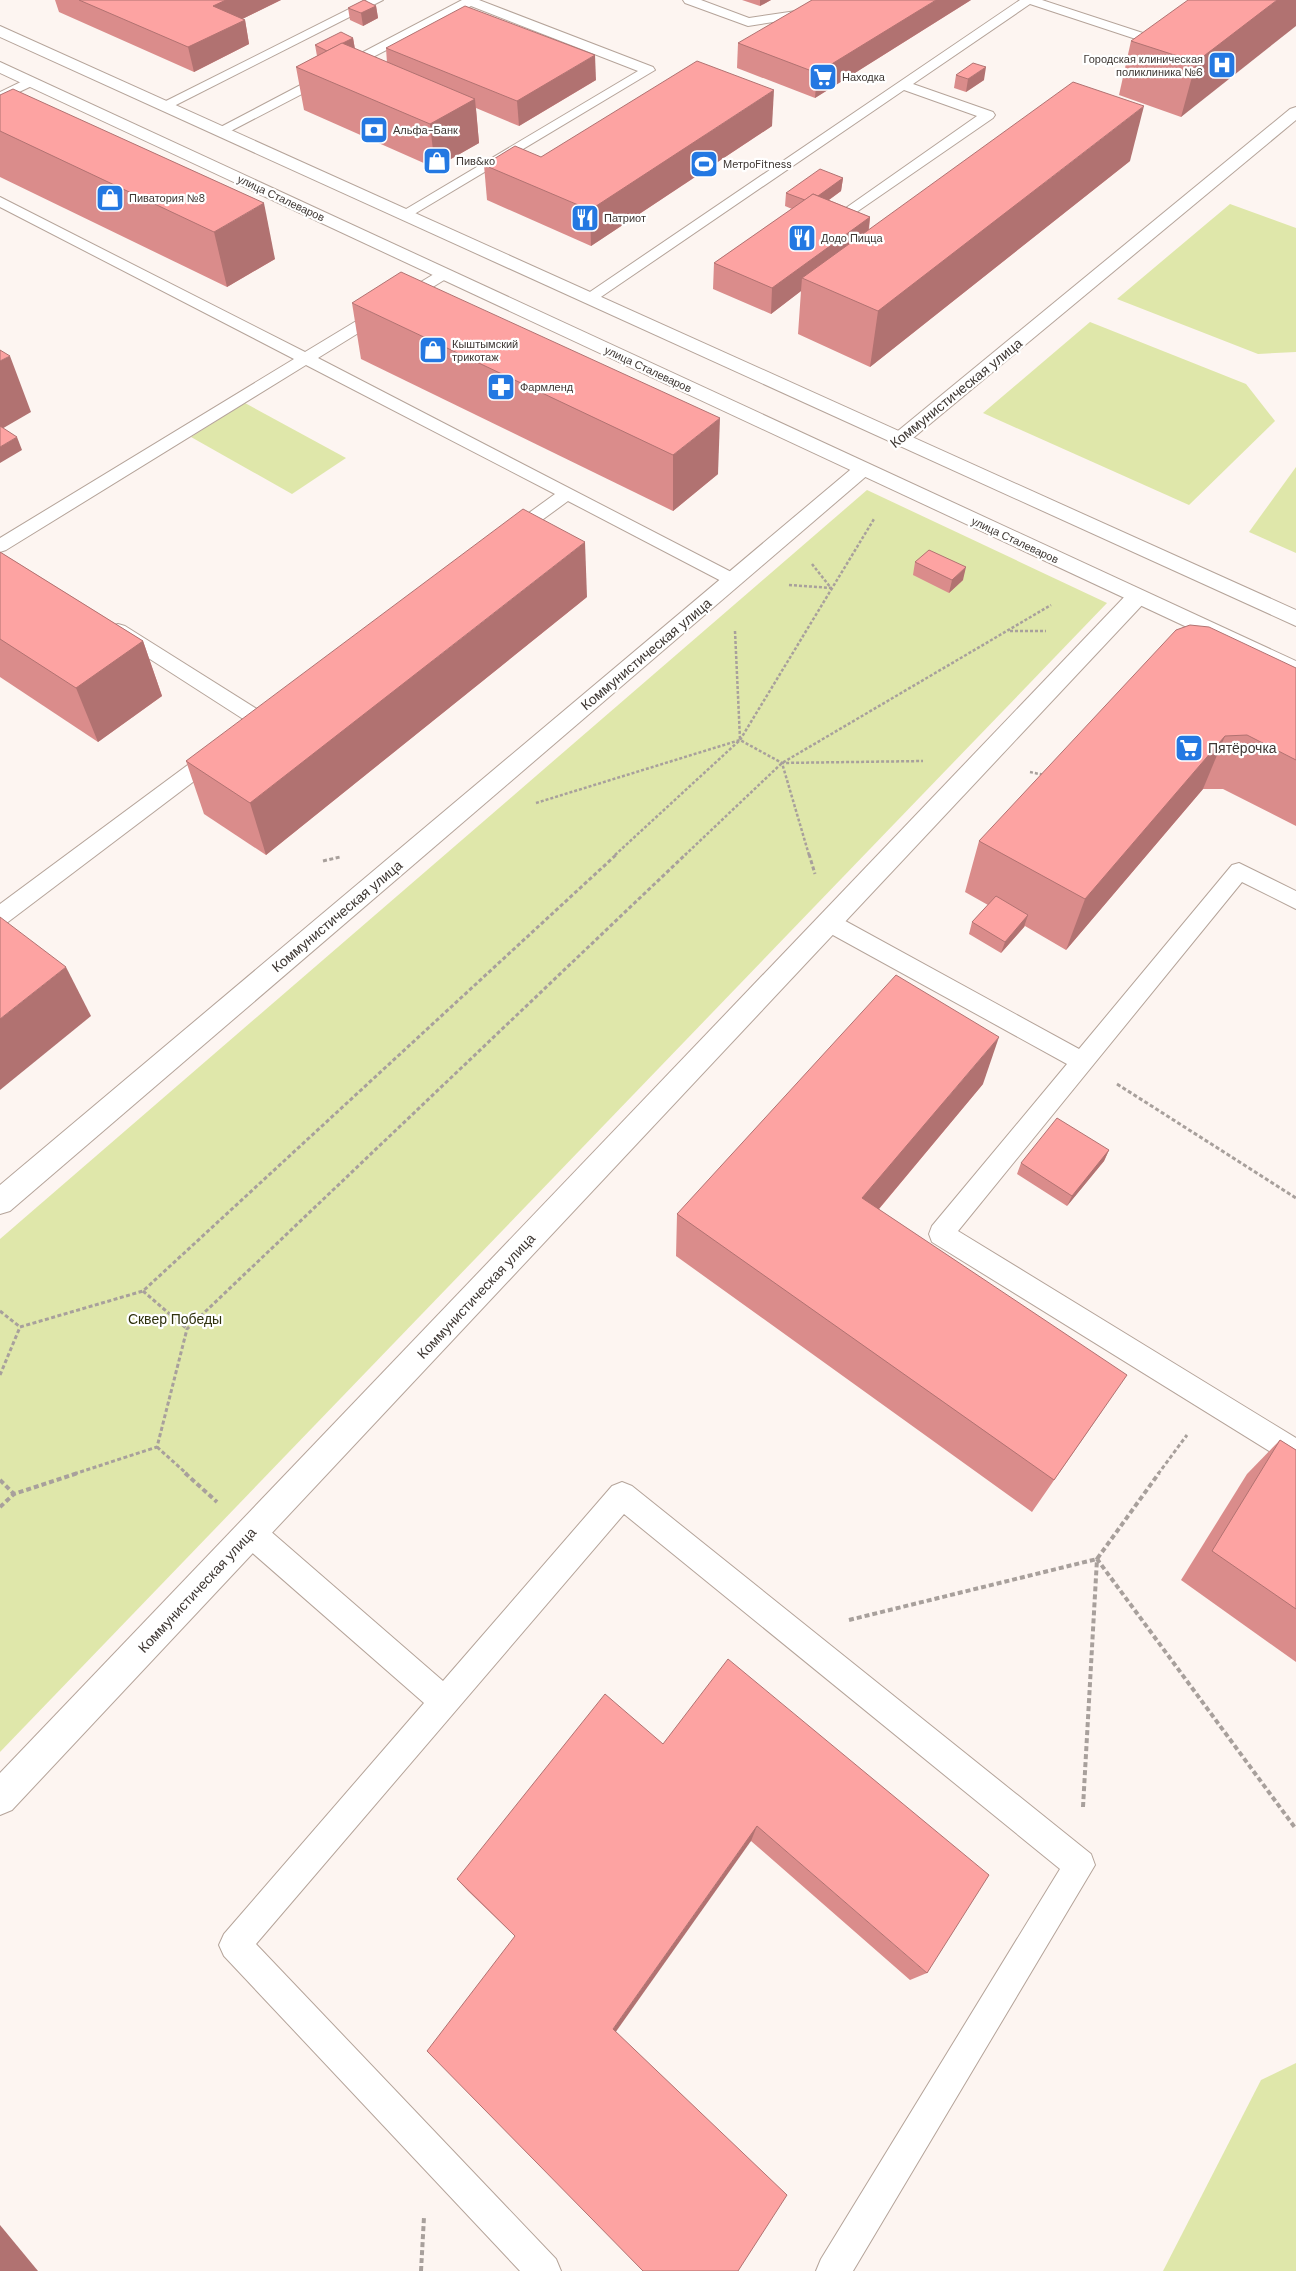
<svg xmlns="http://www.w3.org/2000/svg" width="1296" height="2271" font-family="'DM Sans',sans-serif">
  <style>
    .green { fill: #dfe7aa }
    .lines { fill: none; stroke-linecap: round; stroke-linejoin: round }
    .service-casing { stroke: #b5a49a; stroke-width: 2 }
    .minor-casing { stroke: #b5a49a; stroke-width: 2 }
    .secondary-casing { stroke: #b5a49a; stroke-width: 2 }
    .path-far2 { stroke: #a8a09c; stroke-width: 2.5; stroke-dasharray: 3 2; stroke-linecap: butt }
    .path-far1 { stroke: #a8a09c; stroke-width: 3; stroke-dasharray: 4 2.5; stroke-linecap: butt }
    .path { stroke: #a8a09c; stroke-width: 4; stroke-dasharray: 5 3; stroke-linecap: butt }
    .service { fill: #fff; fill-rule: evenodd }
    .minor { fill: #fff; fill-rule: evenodd }
    .secondary { fill: #fff; fill-rule: evenodd }
    .wall { fill: #da8c8b }
    .shaded-wall { fill: #b17271 }
    .building { fill: #fda3a2; stroke: #b17271 }
    .labels { text-anchor: middle; stroke-width: 4.5; stroke-linejoin: round; paint-order: stroke }
    .far-poi-label { font-size: 11px; fill: #3e3733; stroke: #fff; text-anchor: start }
    .far-street-label { font-size: 11px; fill: #3e3733; stroke: #fff }
    .street-label { font-size: 14px; fill: #3e3733; stroke: #fff }
    .poi-label { font-size: 14px; fill: #3e3733; stroke: #fff; text-anchor: start }
    .park-label { font-size: 14px; fill: #2f320e; stroke: #fff }
  </style>
  <rect width="100%" height="100%" fill="#fdf5f1"/>
  <g class="green">
    <polygon points="1230,204 1296,228 1296,352 1258,354 1117,299"/>
    <polygon points="1090,322 1246,384 1275,421 1189,505 983,413"/>
    <polygon points="245,403 346,458 292,494 191,437"/>
    <polygon points="1296,467 1296,553 1249,532"/>
    <polygon points="867,490 1107,603 0,1752 0,1239"/>
    <polygon points="1296,2063 1296,2271 1163,2271 1261,2080"/>
  </g>
  <g class="lines">
    <defs>
      <g id="service">
        <polygon points="367,0 383,0 170,108 160,108 158,105"/>
        <polygon points="462,0 479,0 653,67 655,70 406,219 401,218 399,215 401,212 638,71 471,6 225,134 215,134 213,131"/>
        <polygon points="683,0 701,0 749,18 796,11 814,0 829,0 805,17 748,26 685,3"/>
        <polygon points="1020,0 1042,0 1152,36 1204,0 1218,0 1154,45 1030,4 913,84 993,112 995,115 993,118 845,220 840,221 833,217 977,116 904,90 595,301 589,303 581,298"/>
        <polygon points="31,77 38,81 36,84 0,101 0,92"/>
        <polygon points="0,197 305,352 439,271 449,271 452,274 449,277 318,358 739,576 742,580 739,584 733,586 727,584 568,501 516,539 504,539 501,535 504,531 555,494 306,365 6,550 0,552 0,538 294,359 0,207"/>
        <polygon points="118,624 125,626 268,716 271,721 268,726 261,728 254,726 111,634 109,630 111,626"/>
        <polygon points="215,748 222,750 225,755 222,760 8,922 0,924 0,904 208,750"/>
        <polygon points="1239,863 1296,891 1296,909 1242,882 958,1231 1296,1438 1296,1466 1287,1462 932,1242 929,1234 932,1226 1067,1064 822,929 819,923 822,917 830,915 838,917 1079,1049 1232,865"/>
        <polygon points="622,1482 632,1486 1091,1854 1095,1865 853,2271 816,2271 821,2259 1060,1869 624,1514 256,1944 556,2259 561,2271 520,2271 224,1956 219,1945 224,1934 424,1703 241,1543 237,1533 241,1523 251,1519 261,1523 443,1681 612,1486"/>
      </g>
      <g id="minor">
        <polygon points="1296,107 1296,120 907,443 893,443 890,439 893,435 1290,109"/>
        <polygon points="863,463 870,465 873,469 870,473 10,1211 0,1214 0,1185 856,465"/>
        <polygon points="1137,590 1145,592 1148,597 1145,602 12,1810 0,1815 0,1773 1129,592"/>
      </g>
      <g id="secondary">
        <polygon points="0,26 1296,610 1296,626 0,37"/>
        <polygon points="0,62 1296,661 1296,678 0,73"/>
      </g>
    </defs>
    <use href="#service" class="service-casing"/>
    <use href="#minor" class="minor-casing"/>
    <use href="#secondary" class="secondary-casing"/>
    <g class="path-far2">
      <polyline points="812,564 831,588"/>
      <polyline points="789,585 832,588"/>
      <polyline points="735,631 740,739"/>
      <polyline points="1010,631 1046,631"/>
      <polyline points="1030,772 1044,775"/>
      <polyline points="536,803 740,740 782,763"/>
      <polyline points="615,855 740,740 874,519"/>
      <polyline points="685,855 782,763 1051,605"/>
      <polyline points="809,855 782,763 923,761"/>
    </g>
    <g class="path-far1">
      <polyline points="809,854 815,874"/>
      <polyline points="323,861 340,857"/>
      <polyline points="1117,1084 1296,1198"/>
      <polyline points="143,1291 187,1329"/>
      <polyline points="0,1311 20,1327"/>
      <polyline points="0,1375 20,1327 143,1291 617,854"/>
      <polyline points="157,1447 187,1474"/>
      <polyline points="74,1474 157,1447 187,1329 686,854"/>
      <polyline points="1158,1474 1187,1435"/>
    </g>
    <g class="path">
      <polyline points="185,1473 217,1502"/>
      <polyline points="0,1480 14,1494"/>
      <polyline points="0,1507 14,1494 78,1473"/>
      <polyline points="849,1620 1097,1559 1159,1473"/>
      <polyline points="1083,1807 1097,1559 1296,1829"/>
      <polyline points="421,2271 424,2217"/>
    </g>
    <use href="#service" class="service"/>
    <use href="#minor" class="minor"/>
    <use href="#secondary" class="secondary"/>
  </g>
  <g class="wall">
    <polygon points="55,0 281,0 242,19 245,20 249,44 194,72 59,12"/>
    <polygon points="742,0 771,0 760,6"/>
    <polygon points="971,0 815,98 737,68 738,43"/>
    <polygon points="1296,0 1181,117 1119,95 1131,41"/>
    <polygon points="376,6 378,18 363,26 350,20 348,8"/>
    <polygon points="353,38 355,49 387,63 386,48 596,80 519,126 476,108 479,143 435,168 304,110 296,67 317,56 315,45"/>
    <polygon points="956,75 984,80 966,92 954,88"/>
    <polygon points="0,95 275,259 227,287 0,177"/>
    <polygon points="772,126 591,246 487,200 484,165"/>
    <polygon points="1130,161 870,367 798,334 801,291 771,314 713,289 714,263 792,209 785,206 786,193 843,178 841,191 829,200 870,217 869,230"/>
    <polygon points="352,303 718,474 673,511 361,359"/>
    <polygon points="0,552 143,641 162,696 98,742 0,677"/>
    <polygon points="915,562 963,580 949,593 913,575"/>
    <polygon points="587,597 266,855 204,814 186,761"/>
    <polygon points="1296,668 1296,826 1223,789 1203,789 1066,950 1025,926 1001,953 969,934 972,922 988,905 965,892 979,841"/>
    <polygon points="983,1084 879,1209 1102,1411 1032,1512 676,1256 677,1214"/>
    <polygon points="1109,1150 1104,1161 1067,1206 1017,1174 1021,1163"/>
    <polygon points="1280,1440 1296,1450 1296,1662 1181,1580 1247,1474"/>
    <polygon points="663,1744 927,1973 910,1980 751,1841 515,1936 468,1891 457,1879"/>
  </g>
  <g class="shaded-wall">
    <polygon points="226,0 281,0 218,31 213,6"/>
    <polygon points="760,0 771,0 760,6"/>
    <polygon points="936,0 971,0 815,98 817,73"/>
    <polygon points="1277,0 1296,0 1296,26 1181,117 1196,62"/>
    <polygon points="376,6 378,18 363,26 361,13"/>
    <polygon points="245,20 249,44 194,72 188,47"/>
    <polygon points="353,38 355,50 327,51"/>
    <polygon points="595,55 596,80 519,126 517,101"/>
    <polygon points="986,67 984,80 966,92 968,79"/>
    <polygon points="774,90 772,126 591,246 590,210"/>
    <polygon points="475,99 479,143 435,168 430,124"/>
    <polygon points="1144,106 1130,161 870,367 878,311"/>
    <polygon points="843,178 841,191 808,215 809,202"/>
    <polygon points="264,203 275,259 227,287 214,232"/>
    <polygon points="870,217 867,242 802,278 801,291 771,314 772,288"/>
    <polygon points="10,356 31,412 0,430 0,361"/>
    <polygon points="720,418 718,474 673,511 673,455"/>
    <polygon points="17,437 22,450 0,463 0,447"/>
    <polygon points="585,542 587,597 266,855 250,803"/>
    <polygon points="966,567 963,580 949,593 952,580"/>
    <polygon points="143,641 162,696 98,742 76,688"/>
    <polygon points="1225,736 1203,789 1066,950 1085,899"/>
    <polygon points="1028,915 1024,927 1001,953 1005,942"/>
    <polygon points="66,967 91,1016 0,1090 0,1019"/>
    <polygon points="999,1037 983,1084 852,1241 862,1198"/>
    <polygon points="1109,1150 1104,1161 1067,1206 1072,1196"/>
    <polygon points="757,1826 751,1841 615,2033 613,2029"/>
    <polygon points="0,2225 38,2271 0,2271"/>
  </g>
  <g class="building">
    <polygon points="79,0 226,0 213,6 245,20 188,47"/>
    <polygon points="364,0 376,6 361,13 348,8"/>
    <polygon points="812,0 936,0 817,73 738,43"/>
    <polygon points="1188,0 1277,0 1196,62 1131,41"/>
    <polygon points="465,6 595,55 517,101 386,48"/>
    <polygon points="341,32 353,38 327,51 315,45"/>
    <polygon points="342,43 475,99 430,124 296,67"/>
    <polygon points="697,61 774,90 590,210 484,165 515,146 541,157"/>
    <polygon points="973,63 986,67 968,79 956,75"/>
    <polygon points="1073,82 1144,106 878,311 802,278"/>
    <polygon points="13,89 264,203 214,232 0,131 0,95"/>
    <polygon points="820,169 843,178 818,196 813,194 805,200 786,193"/>
    <polygon points="813,194 870,217 772,288 714,263"/>
    <polygon points="401,272 720,418 673,455 352,303"/>
    <polygon points="0,350 10,356 0,361"/>
    <polygon points="0,426 17,437 0,447"/>
    <polygon points="523,509 585,542 250,803 186,761"/>
    <polygon points="929,550 966,567 952,580 915,562"/>
    <polygon points="0,552 143,641 76,688 0,639"/>
    <polygon points="1190,625 1209,627 1296,668 1296,760 1247,735 1225,736 1085,899 979,841 1176,630"/>
    <polygon points="996,896 1028,915 1005,942 972,922"/>
    <polygon points="0,917 66,967 0,1019"/>
    <polygon points="896,975 999,1037 862,1198 1127,1375 1054,1480 677,1214"/>
    <polygon points="1057,1118 1109,1150 1072,1196 1021,1163"/>
    <polygon points="1280,1440 1296,1450 1296,1609 1212,1551"/>
    <polygon points="728,1659 989,1875 927,1973 757,1826 613,2029 787,2195 738,2271 643,2271 427,2051 515,1936 457,1879 605,1694 663,1744"/>
  </g>
  <defs>
    <symbol id="hospital-square" viewBox="-11 -11 22 22"><rect x="-9" y="-9" width="18" height="18" rx="4" fill="#2378e2" stroke="#fff"/><path d="M-5-5h3v3.5h4V-5h3V5h-3V1.5h-4V5h-3Z" fill="#fff"/></symbol>
    <symbol id="supermarket-square" viewBox="-11 -11 22 22"><rect x="-9" y="-9" width="18" height="18" rx="4" fill="#2378e2" stroke="#fff"/><path d="M-6-5.5h2.5l.6 2H6L4.5 2H-2.5L-4.4-4H-6ZM-1.5 3.2a1.3 1.3 0 1 0 .1 0ZM3 3.2a1.3 1.3 0 1 0 .1 0Z" fill="#fff"/></symbol>
    <symbol id="bank-square" viewBox="-11 -11 22 22"><rect x="-9" y="-9" width="18" height="18" rx="4" fill="#2378e2" stroke="#fff"/><path d="M-6-4H6V4H-6ZM0-2.3a2.3 2.3 0 1 0 0 4.6a2.3 2.3 0 1 0 0-4.6Z" fill="#fff"/></symbol>
    <symbol id="shop-square" viewBox="-11 -11 22 22"><rect x="-9" y="-9" width="18" height="18" rx="4" fill="#2378e2" stroke="#fff"/><path d="M-5-2.5h2.3a2.7 3.5 0 0 1 5.4 0H5L5.5 6h-11ZM-1.5-2.5h3a1.5 2.3 0 0 0-3 0Z" fill="#fff"/></symbol>
    <symbol id="stadium-square" viewBox="-11 -11 22 22"><rect x="-9" y="-9" width="18" height="18" rx="4" fill="#2378e2" stroke="#fff"/><path d="M0-5a6.5 5 0 1 0 0 10a6.5 5 0 1 0 0-10ZM-3.5-1.8h7v3.6h-7Z" fill="#fff"/></symbol>
    <symbol id="restaurant-square" viewBox="-11 -11 22 22"><rect x="-9" y="-9" width="18" height="18" rx="4" fill="#2378e2" stroke="#fff"/><path d="M-5-6h1v4h1v-4h1v4h1v-4h1v5L-1.5 .5V6h-2V.5L-5-1ZM5-6V6H3V1.5H1.5Q1.5-4 5-6Z" fill="#fff"/></symbol>
    <symbol id="pharmacy-square" viewBox="-11 -11 22 22"><rect x="-9" y="-9" width="18" height="18" rx="4" fill="#2378e2" stroke="#fff"/><path d="M-2-6h4v4h4v4h-4v4h-4v-4h-4v-4h4Z" fill="#fff"/></symbol>
  </defs>
  <g fill-rule="evenodd">
    <use href="#hospital-square" x="1206" y="49" width="32" height="32"/>
    <use href="#supermarket-square" x="807" y="61" width="32" height="32"/>
    <use href="#bank-square" x="358" y="114" width="32" height="32"/>
    <use href="#shop-square" x="421" y="145" width="32" height="32"/>
    <use href="#stadium-square" x="688" y="148" width="32" height="32"/>
    <use href="#shop-square" x="94" y="182" width="32" height="32"/>
    <use href="#restaurant-square" x="569" y="202" width="32" height="32"/>
    <use href="#restaurant-square" x="786" y="222" width="32" height="32"/>
    <use href="#shop-square" x="417" y="334" width="32" height="32"/>
    <use href="#pharmacy-square" x="485" y="371" width="32" height="32"/>
    <use href="#supermarket-square" x="1173" y="732" width="32" height="32"/>
  </g>
  <g class="labels">
    <g class="far-poi-label">
      <text x="1203" y="63" text-anchor="end">Городская клиническая<tspan x="1203" dy="13">поликлиника №6</tspan></text>
      <text x="842" y="81">Находка</text>
      <text x="393" y="134">Альфа-Банк</text>
      <text x="456" y="165">Пив&amp;ко</text>
      <text x="723" y="168">МетроFitness</text>
      <text x="129" y="202">Пиватория №8</text>
      <text x="604" y="222">Патриот</text>
      <text x="821" y="242">Додо Пицца</text>
      <text x="452" y="348">Кыштымский<tspan x="452" dy="13">трикотаж</tspan></text>
      <text x="520" y="391">Фармленд</text>
    </g>
    <g class="far-street-label">
      <text transform="translate(281 198) rotate(25)" y="4">улица Сталеваров</text>
      <text transform="translate(648 369) rotate(25)" y="4">улица Сталеваров</text>
      <text transform="translate(1015 540) rotate(25)" y="4">улица Сталеваров</text>
    </g>
    <g class="street-label">
      <text transform="translate(956 393) rotate(-39)" y="5">Коммунистическая улица</text>
      <text transform="translate(646 654) rotate(-40)" y="5">Коммунистическая улица</text>
      <text transform="translate(337 916) rotate(-40)" y="5">Коммунистическая улица</text>
      <text transform="translate(476 1296) rotate(-47)" y="5">Коммунистическая улица</text>
      <text transform="translate(197 1590) rotate(-47)" y="5">Коммунистическая улица</text>
    </g>
    <g class="poi-label">
      <text x="1208" y="753">Пятёрочка</text>
    </g>
    <g class="park-label">
      <text x="175" y="1324">Сквер Победы</text>
    </g>
  </g>
</svg>
